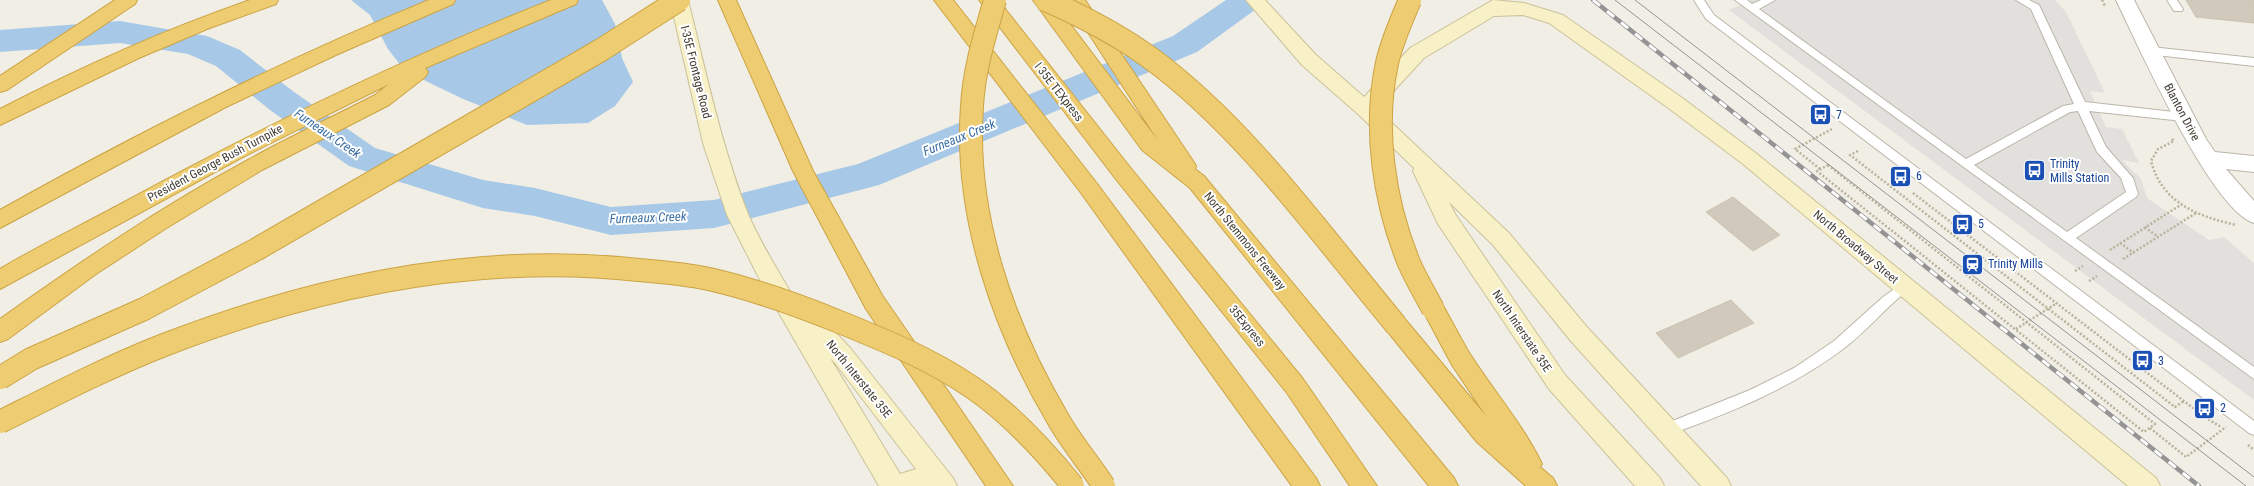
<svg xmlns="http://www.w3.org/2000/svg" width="2254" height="486" font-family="'Roboto Condensed',sans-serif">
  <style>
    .parking { fill: #e2e0dd }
    .water { fill: #a7c9e7 }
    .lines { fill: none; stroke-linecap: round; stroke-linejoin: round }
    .river { fill: #a7c9e7; fill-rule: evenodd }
    .building { fill: #d1cabc; stroke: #cbc2b0 }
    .lane-casing { stroke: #bbb6a9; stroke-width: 2 }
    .street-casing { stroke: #bbb6a9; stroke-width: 2 }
    .secondary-casing { stroke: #ccc299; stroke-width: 2 }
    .highway-casing { stroke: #cca344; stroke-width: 2 }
    .path { stroke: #bbb29b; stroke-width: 2.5; stroke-dasharray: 2 2; stroke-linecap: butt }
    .lane { fill: #fff; fill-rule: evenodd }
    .street { fill: #fff; fill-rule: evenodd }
    .secondary { fill: #f8f0c7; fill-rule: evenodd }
    .highway { fill: #eecd72; fill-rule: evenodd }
    .tram { stroke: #949494; stroke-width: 1 }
    .rail-casing { stroke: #949494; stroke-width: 4.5 }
    .rail { stroke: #fff; stroke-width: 3; stroke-dasharray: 9; stroke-linecap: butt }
    .highway-bridge-casing { stroke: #cca344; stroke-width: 24; stroke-linecap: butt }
    .highway-bridge { stroke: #eecd72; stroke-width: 22 }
    .labels { text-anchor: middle; stroke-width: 4; stroke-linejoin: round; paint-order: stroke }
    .street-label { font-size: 12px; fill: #423e35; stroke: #fff }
    .transit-label { font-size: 12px; fill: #164399; stroke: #fff; text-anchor: start }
    .water-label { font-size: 13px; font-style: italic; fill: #3b6fa2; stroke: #fff }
  </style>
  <rect width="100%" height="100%" fill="#f0eee5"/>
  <polygon class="parking" points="1751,0 2055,0 2066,12 2105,93 2090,91 2106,127 2122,129 2139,163 2122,160 2141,179 2147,198 2209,240 2224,237 2254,263 2254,400 1729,10 1727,11"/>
  <polygon class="water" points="351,0 602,0 615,24 622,58 633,82 615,106 588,123 527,125 461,98 405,71 388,49 370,15"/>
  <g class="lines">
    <polygon class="river" points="1226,0 1264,0 1259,7 1197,52 879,185 714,228 611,235 535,216 483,208 349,166 270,110 216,66 188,54 120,43 0,52 0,30 120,21 207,36 240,50 294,92 375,148 483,180 535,188 611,207 714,200 858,164 1173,36"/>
  </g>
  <g class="building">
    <polygon points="2186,0 2254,0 2254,23 2196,17"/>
    <polygon points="1733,197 1780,235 1753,251 1706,212"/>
    <polygon points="1731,300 1754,323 1678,358 1656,333"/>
  </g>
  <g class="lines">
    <defs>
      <g id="lane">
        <polygon points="1694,0 1704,0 1714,15 2254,421 2254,435 2249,433 1706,19"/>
        <path d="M1735 0H1747L1752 4 1761 0H1775L1759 9 1966 159 2063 106 2074 104 2031 9 2016 0H2029L2039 5 2085 102 2183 113 2189 117 2183 121 2089 111 2106 147 2133 178 2138 194 2136 197 2076 238 2254 367V379ZM2078 111 2097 152 2121 178 2126 192 2067 232 1974 165 2070 112Z"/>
        <polygon points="2167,0 2177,0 2183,9 2182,11 2174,11"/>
        <polygon points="2151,47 2254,58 2254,66 2147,54 2146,51"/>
        <path d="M1904 282 1908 284 1910 287 1908 290C1885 308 1866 332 1843 349 1790 389 1727 414 1665 436L1660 434 1658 430 1660 426 1750 390 1794 368 1834 341 1883 297Z"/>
      </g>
      <path id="street" d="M2116 0H2134L2206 139 2215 152 2254 156V172L2226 169 2254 201V223C2211 210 2138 45 2116 0Z"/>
      <g id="secondary">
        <path d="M670 0H688C706 72 721 145 748 214 761 244 779 272 795 300L806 301 851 349 953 478 957 486H879L761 282 727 215 703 143ZM830 358 835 363 916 469 900 474Z"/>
        <polygon points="1246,0 1265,0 1316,55 1364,97 1410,48 1493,0 1524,3 1563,15 1681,97 1757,154 2156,478 2160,486 2128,486 1743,164 1667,107 1549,23 1523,15 1494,16 1424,58 1377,109 1509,233 1586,326 1727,478 1731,486 1701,486 1570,340 1493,245 1449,202 1455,214 1565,375 1660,478 1664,486 1635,486 1549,389 1438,224 1413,171 1414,168 1358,114 1302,65"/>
      </g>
      <g id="highway">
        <polygon points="115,0 137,0 135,4 7,90 0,92 0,76"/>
        <path d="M250 0H278L276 4 207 29 139 58 0 125V109C81 67 164 30 250 0Z"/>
        <path d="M429 0H455L453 4 338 54 226 107 0 228V210C139 132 281 61 429 0Z"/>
        <path d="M551 0H578L576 4 425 68 428 72 425 77 389 105 262 170 165 229 96 274 8 339 0 342V319C80 262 161 207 248 160 289 137 333 117 375 95L389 84 239 159 0 289V269C38 246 78 227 117 206 258 129 402 59 551 0Z"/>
        <polygon points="718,0 736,0 813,171 882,295 1013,486 986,486 866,309 793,171"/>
        <polygon points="934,0 953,0 1095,181 1316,478 1320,486 1292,486 1081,193"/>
        <polygon points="979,0 998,0 1129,166 1303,379 1377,486 1350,486 1287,393 1115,178"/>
        <polygon points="1033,0 1052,0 1159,142 1067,0 1085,0 1193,161 1196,166 1195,169 1204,176 1454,478 1458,486 1429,486 1190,188 1142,150"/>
        <path d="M1433 300 1441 302C1450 318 1459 335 1468 351 1492 389 1522 423 1542 464L1540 467 1553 478 1557 486H1526L1477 442 1388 332 1384 325 1388 318 1396 316 1404 318 1486 416 1452 365 1422 309 1425 302Z"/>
      </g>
    </defs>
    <use href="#lane" class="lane-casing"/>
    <use href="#street" class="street-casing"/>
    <use href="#secondary" class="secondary-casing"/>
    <use href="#highway" class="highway-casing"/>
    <g class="path">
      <polyline points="2102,0 2105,6"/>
      <path d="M2172 139 2174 141 2158 149 2151 161C2162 203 2197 216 2236 225"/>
      <polyline points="1858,151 1850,155 2175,407 2184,401"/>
      <polygon points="1828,165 2155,424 2144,432 1817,171"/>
      <polyline points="1820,169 1795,149 1832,129"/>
      <polyline points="1913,193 2206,418 2221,427"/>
      <polyline points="2145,227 2158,237"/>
      <polyline points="2120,243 2134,253"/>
      <polyline points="2110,250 2182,204"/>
      <polyline points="2123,259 2196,213"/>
      <polyline points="2075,271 2083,266"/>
      <polyline points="2089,281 2097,276"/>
      <polyline points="2016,329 2057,303"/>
      <polyline points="2150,428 2186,457 2226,427"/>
      <polyline points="2248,445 2254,450"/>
    </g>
    <use href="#lane" class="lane"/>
    <use href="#street" class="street"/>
    <use href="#secondary" class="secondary"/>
    <use href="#highway" class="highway"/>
    <g class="tram">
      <polyline points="1615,0 2246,486"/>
      <polyline points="1635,0 2254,477"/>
    </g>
    <defs>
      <polyline id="rail" points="1593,0 2199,486"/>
    </defs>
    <use href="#rail" class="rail-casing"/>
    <use href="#rail" class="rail"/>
    <defs>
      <g id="highway-bridge">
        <path d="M995 0C985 35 974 69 972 106 964 215 1003 326 1058 419 1071 442 1089 463 1104 486"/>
        <path d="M1046 0C1082 16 1117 34 1149 57 1244 126 1321 235 1396 325"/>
        <path d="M1410 0C1401 21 1392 41 1387 63 1373 128 1384 202 1409 263 1416 279 1425 294 1433 309"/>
        <polyline points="0,378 31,359 144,309 257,249 601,50 679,0"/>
        <path d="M0 422C54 395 108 367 164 345 316 286 476 252 639 270 663 272 686 274 709 279 753 289 795 304 837 321 884 340 931 359 973 388 1011 414 1044 450 1073 486"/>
      </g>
    </defs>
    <use href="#highway-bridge" class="highway-bridge-casing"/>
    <use href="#highway-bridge" class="highway-bridge"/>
  </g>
  <defs>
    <symbol id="bus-square" viewBox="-11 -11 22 22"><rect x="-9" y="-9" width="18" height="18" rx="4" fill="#1a4fb4" stroke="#fff"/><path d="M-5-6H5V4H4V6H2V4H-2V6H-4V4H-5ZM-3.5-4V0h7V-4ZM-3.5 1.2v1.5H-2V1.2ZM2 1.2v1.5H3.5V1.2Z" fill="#fff"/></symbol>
    <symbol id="station-square" viewBox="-11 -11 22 22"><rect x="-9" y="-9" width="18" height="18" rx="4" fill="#1a4fb4" stroke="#fff"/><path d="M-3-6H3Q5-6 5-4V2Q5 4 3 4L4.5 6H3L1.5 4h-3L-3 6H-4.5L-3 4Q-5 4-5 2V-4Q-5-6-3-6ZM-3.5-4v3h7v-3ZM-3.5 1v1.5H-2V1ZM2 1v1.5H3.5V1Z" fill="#fff"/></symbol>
  </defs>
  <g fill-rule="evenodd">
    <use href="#bus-square" x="1808" y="102" width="25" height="25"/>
    <use href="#bus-square" x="2022" y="158" width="25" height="25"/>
    <use href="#bus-square" x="1888" y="164" width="25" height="25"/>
    <use href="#bus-square" x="1950" y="212" width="25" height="25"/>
    <use href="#station-square" x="1960" y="252" width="25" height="25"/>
    <use href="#bus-square" x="2130" y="348" width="25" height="25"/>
    <use href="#bus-square" x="2192" y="396" width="25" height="25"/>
  </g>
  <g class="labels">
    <g class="street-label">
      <text transform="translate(696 72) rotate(76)" y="4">I-35E Frontage Road</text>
      <text transform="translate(1059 92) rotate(52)" y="4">I 35E TEXpress</text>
      <text transform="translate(2182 112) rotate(62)" y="4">Blanton Drive</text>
      <text transform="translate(215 163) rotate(-28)" y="4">President George Bush Turnpike</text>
      <text transform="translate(1245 241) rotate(51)" y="4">North Stemmons Freeway</text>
      <text transform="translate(1856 247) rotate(40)" y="4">North Broadway Street</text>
      <text transform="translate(1247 326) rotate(51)" y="4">35Express</text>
      <text transform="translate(1522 331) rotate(56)" y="4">North Interstate 35E</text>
      <text transform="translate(859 379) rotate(51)" y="4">North Interstate 35E</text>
    </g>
    <g class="transit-label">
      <text x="1836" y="119">7</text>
      <text x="2050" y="168">Trinity<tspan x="2050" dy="14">Mills Station</tspan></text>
      <text x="1916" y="180">6</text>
      <text x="1978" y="228">5</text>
      <text x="1988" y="268">Trinity Mills</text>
      <text x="2158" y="365">3</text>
      <text x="2220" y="412">2</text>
    </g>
    <g class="water-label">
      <text transform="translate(328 133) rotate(34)" y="5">Furneaux Creek</text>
      <text transform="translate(959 137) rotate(-22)" y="5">Furneaux Creek</text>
      <text transform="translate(648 217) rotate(-2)" y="5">Furneaux Creek</text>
    </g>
  </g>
</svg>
